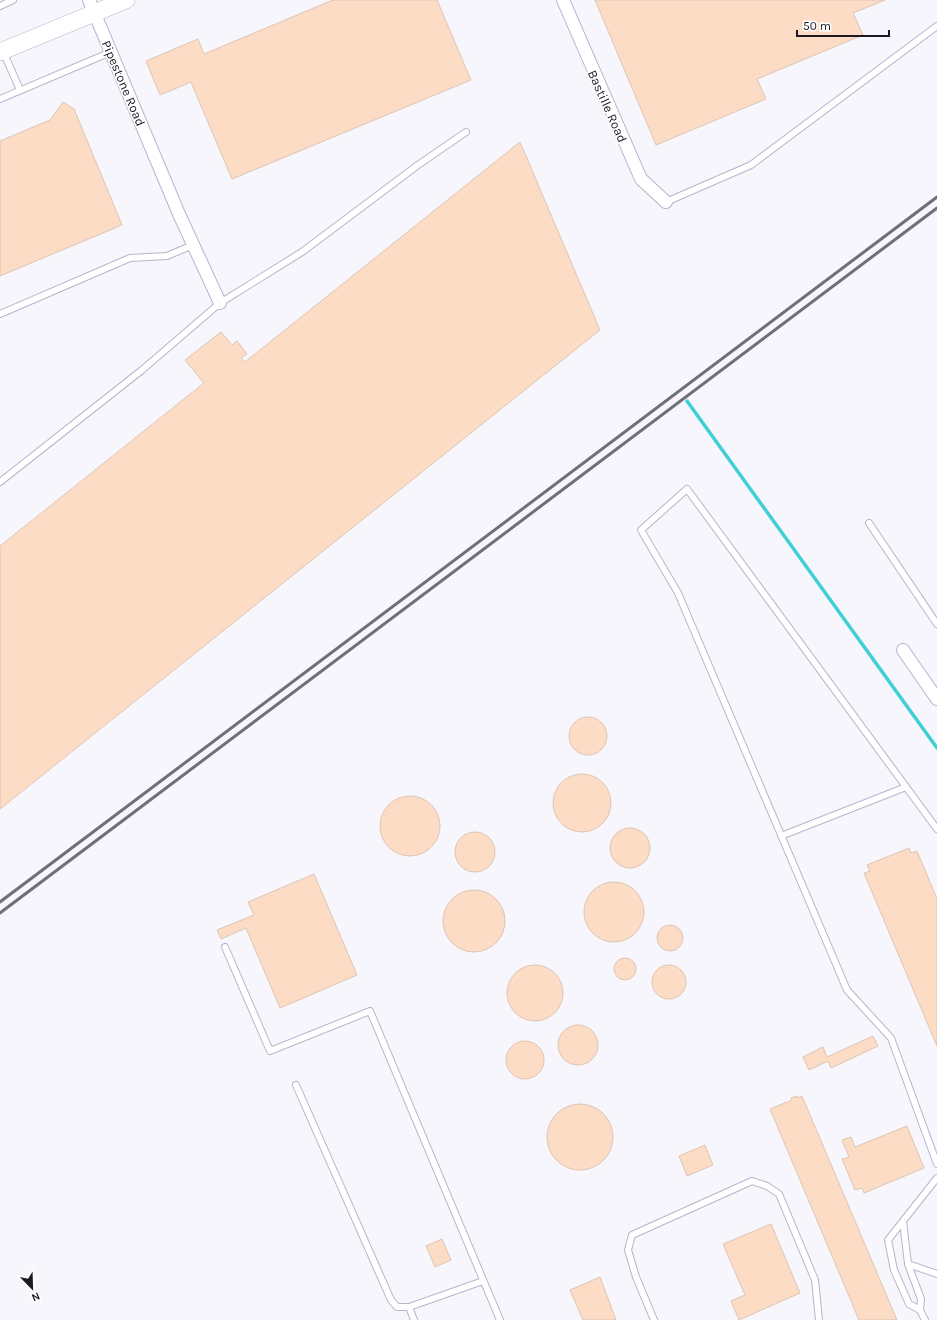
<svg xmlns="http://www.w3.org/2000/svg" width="937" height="1320" font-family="Karla,sans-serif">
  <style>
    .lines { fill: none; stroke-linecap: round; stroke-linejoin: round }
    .stream { stroke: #3fcfd4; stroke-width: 3.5 }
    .building { fill: #fcdcc5; stroke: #ddc5b4 }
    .lane-casing { stroke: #b9b4cc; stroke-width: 8 }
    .street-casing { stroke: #b9b4cc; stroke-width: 14 }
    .secondary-casing { stroke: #b9b4cc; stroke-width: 18 }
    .lane { stroke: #fff; stroke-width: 6 }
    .street { stroke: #fff; stroke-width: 12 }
    .secondary { stroke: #fff; stroke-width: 17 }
    .rail { stroke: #706e77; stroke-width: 3 }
    .labels { text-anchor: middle; stroke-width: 3; stroke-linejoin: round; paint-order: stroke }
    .street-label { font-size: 13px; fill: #1c1923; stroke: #fff }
  </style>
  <rect width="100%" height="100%" fill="#f7f6fc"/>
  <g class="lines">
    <polyline class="stream" points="687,401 937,748"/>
  </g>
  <g class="building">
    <polygon points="333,0 437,0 471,80 232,179 191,82 160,95 146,61 198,39 204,54"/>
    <polygon points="595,0 885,0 853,13 863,35 757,79 766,99 656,145"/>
    <polygon points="63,102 74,109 122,225 0,276 0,141 50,120"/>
    <polygon points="520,142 600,330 0,809 0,546 204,383 185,360 221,332 232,345 237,341 247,354 241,358 245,362"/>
    <circle cx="588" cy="736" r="19"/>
    <circle cx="582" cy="803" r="29"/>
    <circle cx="410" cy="826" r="30"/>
    <circle cx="630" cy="848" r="20"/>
    <circle cx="475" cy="852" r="20"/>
    <polygon points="909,848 911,853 917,851 937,899 937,1046 864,873 870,871 867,865"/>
    <polygon points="314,874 357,975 280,1008 246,928 221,939 217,930 254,915 248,902"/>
    <circle cx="614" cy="912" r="30"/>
    <circle cx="474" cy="921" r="31"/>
    <circle cx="670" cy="938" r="13"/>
    <circle cx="625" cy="969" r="11"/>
    <circle cx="535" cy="993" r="28"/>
    <circle cx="669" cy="982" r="17"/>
    <circle cx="578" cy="1045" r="20"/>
    <polygon points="873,1036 878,1046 831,1068 828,1061 809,1070 803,1057 823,1047 827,1057"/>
    <circle cx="525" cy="1060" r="19"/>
    <polygon points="797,1096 797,1098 802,1096 897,1320 859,1320 770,1109 792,1100 791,1098"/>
    <circle cx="580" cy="1137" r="33"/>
    <polygon points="907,1126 924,1168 864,1193 862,1188 855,1190 842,1159 849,1157 842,1140 851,1137 855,1147"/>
    <polygon points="705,1145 713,1165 687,1176 679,1156"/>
    <polygon points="771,1224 800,1293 739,1320 731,1301 745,1295 723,1244"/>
    <polygon points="442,1239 451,1260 435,1267 426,1246"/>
    <polygon points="600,1277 616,1320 583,1320 570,1290"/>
  </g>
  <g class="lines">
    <defs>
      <g id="lane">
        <polyline points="0,6 13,0"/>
        <polyline points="3,51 20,90"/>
        <polyline points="0,99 111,52"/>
        <polyline points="666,202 751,165 937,26"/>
        <polyline points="0,314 130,258 167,256 193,245"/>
        <polyline points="0,482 142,370 220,303 302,252 418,165 466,132"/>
        <polyline points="869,523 937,624"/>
        <polyline points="937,829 687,489 641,530 678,593 847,990 891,1038 937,1164"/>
        <polyline points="781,836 906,787"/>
        <polyline points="225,947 270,1051 370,1011 500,1320"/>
        <polyline points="296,1085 391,1300 397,1307 409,1307 483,1281"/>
        <polyline points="903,1221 908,1264 921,1299 920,1310 909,1304 894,1270 888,1240 937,1178"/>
        <polyline points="908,1264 937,1274"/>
        <polyline points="409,1307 414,1320"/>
        <polyline points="920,1310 925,1320"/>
        <polyline points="654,1320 636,1277 628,1250 632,1235 752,1181 767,1186 779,1194 815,1280 819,1320"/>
      </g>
      <g id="street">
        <polyline points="89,0 179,214 220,303"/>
        <polyline points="563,0 641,179 666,202"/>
        <polyline points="903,650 937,699"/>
      </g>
      <polyline id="secondary" points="0,52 126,0"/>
    </defs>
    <use href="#lane" class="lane-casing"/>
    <use href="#street" class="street-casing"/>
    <use href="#secondary" class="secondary-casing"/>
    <use href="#lane" class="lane"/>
    <use href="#street" class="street"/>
    <use href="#secondary" class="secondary"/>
    <g class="rail">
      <polyline points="0,902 937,197"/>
      <polyline points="0,913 937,208"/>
    </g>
  </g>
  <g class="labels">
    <g class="street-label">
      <text transform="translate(124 83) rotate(67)" y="5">Pipestone Road</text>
      <text transform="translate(608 106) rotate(66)" y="5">Bastille Road</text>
    </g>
  </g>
  <g transform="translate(32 1288) rotate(157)" stroke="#ffffff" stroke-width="3" paint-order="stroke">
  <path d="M0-3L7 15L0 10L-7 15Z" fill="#1c1923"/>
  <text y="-6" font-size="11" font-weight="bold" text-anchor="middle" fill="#1c1923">N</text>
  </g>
  <path d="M797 30v6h92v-6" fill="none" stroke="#1c1923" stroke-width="2"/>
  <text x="803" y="30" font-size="12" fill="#1c1923" stroke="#ffffff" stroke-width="3" paint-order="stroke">50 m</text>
</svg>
